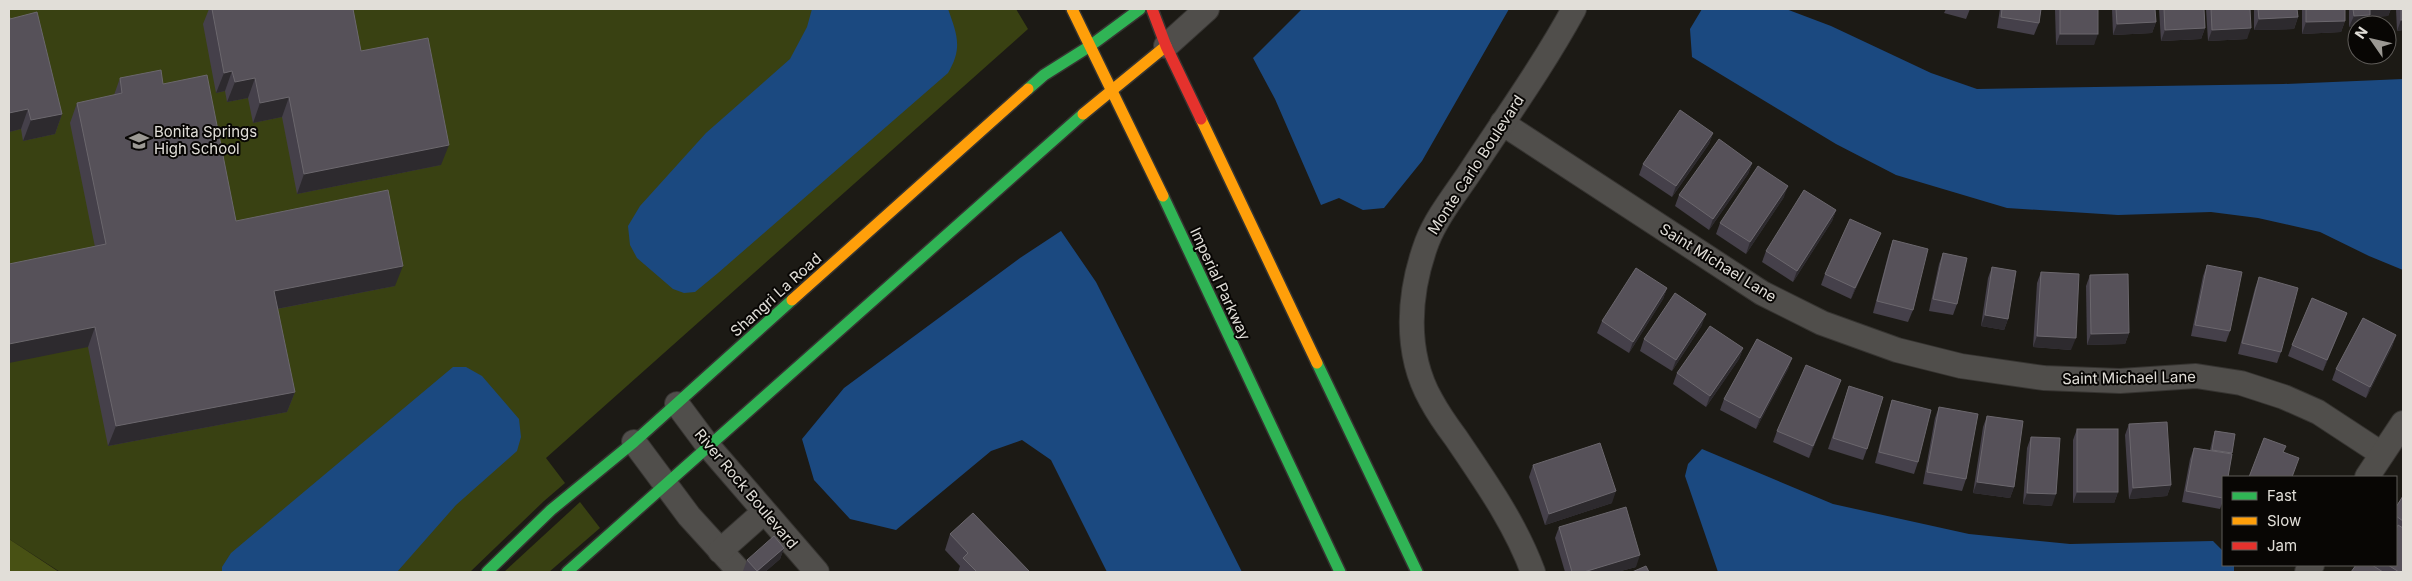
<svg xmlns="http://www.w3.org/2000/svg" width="2412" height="581" font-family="Inter,sans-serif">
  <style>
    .green { fill: #394112 }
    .forest { fill: #485114 }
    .water { fill: #1b4980 }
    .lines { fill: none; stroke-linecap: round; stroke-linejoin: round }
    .street-casing { stroke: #363431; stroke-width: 26 }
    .fast-casing { stroke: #363431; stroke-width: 14 }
    .slow-casing { stroke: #363431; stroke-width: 14 }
    .jam-casing { stroke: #363431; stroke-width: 14 }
    .street { stroke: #504e4b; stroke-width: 24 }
    .fast { stroke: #30b455; stroke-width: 11 }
    .slow { stroke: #ff9f0a; stroke-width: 11 }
    .jam { stroke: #e5322d; stroke-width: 11 }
    .wall { fill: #45404a }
    .shaded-wall { fill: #2d2a2e }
    .building { fill: #565159; stroke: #6b676d }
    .labels { text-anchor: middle; stroke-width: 4; stroke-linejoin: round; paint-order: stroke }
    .poi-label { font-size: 15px; fill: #e1ded8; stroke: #080604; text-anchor: start }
    .street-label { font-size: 15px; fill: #e1ded8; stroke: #080604 }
  </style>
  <rect width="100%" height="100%" fill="#1c1a15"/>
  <g class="green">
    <polygon points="9,9 1016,9 1028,29 546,458 565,483 544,501 470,572 60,572 9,539"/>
    <polygon points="580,502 600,528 549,572 504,572"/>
  </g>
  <polygon class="forest" points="9,539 59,572 9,572"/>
  <g class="water">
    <path d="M812 9H948C957 34 963 48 948 73L718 273 695 292 684 293 673 289 637 258 630 245 628 226 640 206 706 133 790 59 807 27Z"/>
    <polygon points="1302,9 1509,9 1422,161 1384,208 1363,210 1339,198 1321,205 1275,99 1253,58"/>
    <polygon points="1702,9 1786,9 1831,26 1931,73 1977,89 2283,84 2403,79 2403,270 2369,256 2320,232 2258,218 2211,212 2118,215 2007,208 1896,175 1836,144 1692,57 1690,29"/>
    <polygon points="1061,231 1096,282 1242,572 1107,572 1051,460 1022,440 991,451 896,530 850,519 814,480 802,439 844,388 1020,258"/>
    <polygon points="453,367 466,367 482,376 519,419 521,437 517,451 456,505 397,572 222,572 222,567 231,553"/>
    <polygon points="1702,449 1833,504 1969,534 2070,544 2213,541 2223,551 2223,565 2234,565 2234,572 1718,572 1685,476 1688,464"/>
  </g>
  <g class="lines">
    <defs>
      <g id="street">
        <polyline points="1166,46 1207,9"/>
        <polyline points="1502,123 1762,293 1822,323 1897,350 1961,366 2044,378 2120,381 2196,376 2241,383 2284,397 2318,412 2382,454"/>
        <polyline points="677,404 709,447 817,572"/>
        <polyline points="634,442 689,516 740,572"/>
        <polyline points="2367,477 2403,423"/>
        <polyline points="720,551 764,512"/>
        <path d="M1533 572C1515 523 1485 481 1456 438 1447 426 1438 413 1431 400 1404 352 1408 293 1427 242 1437 216 1457 192 1472 169 1507 116 1544 64 1574 9"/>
        <polyline points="2307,572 2312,565"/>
      </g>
      <g id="fast">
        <polyline points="1028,89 1044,75 1090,46 1140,9"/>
        <polyline points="1163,196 1340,572"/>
        <polyline points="1317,363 1417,572"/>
        <polyline points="487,572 551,510 634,442 792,300"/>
        <polyline points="567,572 1083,114"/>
      </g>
      <g id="slow">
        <polyline points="1072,9 1163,196"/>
        <polyline points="1083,114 1166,46"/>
        <polyline points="1201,119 1317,363"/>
        <polyline points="792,300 1028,89"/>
      </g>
      <polyline id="jam" points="1152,9 1166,46 1201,119"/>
    </defs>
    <use href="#street" class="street-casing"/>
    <use href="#fast" class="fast-casing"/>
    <use href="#slow" class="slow-casing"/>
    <use href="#jam" class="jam-casing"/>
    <use href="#street" class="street"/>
    <use href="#fast" class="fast"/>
    <use href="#slow" class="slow"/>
    <use href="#jam" class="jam"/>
  </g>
  <g class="wall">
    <polygon points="209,9 353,9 361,51 441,165 297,194 282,117 253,123 248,98 227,102 225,91 216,93 203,24"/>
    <polygon points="1946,9 1970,9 1966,19 1944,13"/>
    <polygon points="2000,9 2041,9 2039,23 2034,35 1997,28"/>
    <polygon points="2055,9 2098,9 2094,45 2056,45"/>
    <polygon points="2112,9 2155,9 2156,22 2152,33 2113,35"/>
    <polygon points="2159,9 2204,9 2205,28 2201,39 2161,41"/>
    <polygon points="2206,9 2250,9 2247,39 2208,41"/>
    <polygon points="2254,9 2297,9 2298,17 2294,29 2254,30"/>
    <polygon points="2302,9 2345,9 2345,21 2341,32 2302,34"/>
    <polygon points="2349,9 2391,9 2388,16 2370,17 2349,27"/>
    <polygon points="2396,9 2403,9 2403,30 2397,31"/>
    <polygon points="9,14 10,19 62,114 55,134 23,141 21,129 9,132"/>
    <polygon points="120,78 163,84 236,221 395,286 277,309 295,392 287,412 108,446 88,347 95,247 70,123 77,103 114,95"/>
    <polygon points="1713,133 1709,144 1672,197 1639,175 1643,164"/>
    <polygon points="1752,163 1748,174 1709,230 1675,206 1679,195"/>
    <polygon points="1784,197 1746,254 1716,234 1720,223"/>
    <polygon points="1836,210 1832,221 1793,282 1762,262 1766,251"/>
    <polygon points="1881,233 1851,299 1821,285 1825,274"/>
    <polygon points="1893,240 1913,310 1908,322 1873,313 1889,252"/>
    <polygon points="1943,253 1957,304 1953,315 1929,311 1939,264"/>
    <polygon points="2207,265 2230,331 2226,342 2191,336 2203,276"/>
    <polygon points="1992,267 2008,319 2004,330 1981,326 1988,278"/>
    <polygon points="2041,272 2071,350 2033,347 2037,283"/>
    <polygon points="2090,275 2129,333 2125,344 2087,345 2086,286"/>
    <polygon points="2259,277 2281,352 2277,363 2238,354 2255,288"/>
    <polygon points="1667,288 1663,299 1629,353 1597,333 1602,321"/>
    <polygon points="2347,313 2323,371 2288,356 2292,345"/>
    <polygon points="1702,325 1672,371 1640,351 1644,339"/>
    <polygon points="2396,335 2392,347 2366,398 2332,380 2336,369"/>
    <polygon points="1743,348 1739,359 1706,407 1673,384 1677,373"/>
    <polygon points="1792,358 1788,369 1756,429 1720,410 1724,399"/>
    <polygon points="1841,380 1809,458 1773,442 1777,431"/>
    <polygon points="1849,386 1867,449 1863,460 1828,449"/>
    <polygon points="1892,400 1918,462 1914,474 1875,463 1888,412"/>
    <polygon points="1939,407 1966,479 1962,491 1923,484 1935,418"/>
    <polygon points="1987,416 2014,487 2010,498 1973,493 1983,427"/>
    <polygon points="2129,424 2171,485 2167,496 2129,499 2125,435"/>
    <polygon points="2077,429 2118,492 2114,503 2073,503 2073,440"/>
    <polygon points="2215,431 2235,434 2228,477 2223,477 2223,501 2220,509 2182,502 2190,459 2194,448 2210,450 2213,437"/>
    <polygon points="2031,437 2052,506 2023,504 2027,448"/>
    <polygon points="1533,465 1612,503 1545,525 1529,477"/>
    <polygon points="2403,496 2403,572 2351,572 2356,565 2396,565 2396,507"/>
    <polygon points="1559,527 1636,567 1617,572 1565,572 1555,538"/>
    <polygon points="950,534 1029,571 1029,572 958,572 960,566 945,550"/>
    <polygon points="784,548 780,559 765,572 744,572 743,571 747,560"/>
  </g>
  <g class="shaded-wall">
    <polygon points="2369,9 2391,9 2388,16 2370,17 2367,25 2357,25 2357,26 2349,27 2354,16"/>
    <polygon points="2298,17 2294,29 2254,30 2259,19"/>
    <polygon points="2401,20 2403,20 2403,30 2397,31"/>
    <polygon points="2345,21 2341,32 2302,34 2306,22"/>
    <polygon points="2156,22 2152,33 2113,35 2117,24"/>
    <polygon points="2205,28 2201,39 2161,41 2165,30"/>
    <polygon points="2251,28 2247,39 2208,41 2212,30"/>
    <polygon points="2060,34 2098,34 2094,45 2056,45"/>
    <polygon points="232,71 225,91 216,93 224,73"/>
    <polygon points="255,78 248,98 227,102 235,82"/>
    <polygon points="289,97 282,117 253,123 260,103"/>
    <polygon points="28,109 21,129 9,132 9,113"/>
    <polygon points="62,114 55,134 23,141 31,120"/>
    <polygon points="1713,133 1709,144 1672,197 1676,186"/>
    <polygon points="449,145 441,165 297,194 304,174"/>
    <polygon points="1752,163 1748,174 1709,230 1713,219"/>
    <polygon points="1788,186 1784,197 1746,254 1750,242"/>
    <polygon points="1836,210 1832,221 1793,282 1797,271"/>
    <polygon points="1881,233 1851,299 1855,288"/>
    <polygon points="403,266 395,286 266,311 274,291"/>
    <polygon points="1667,288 1663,299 1629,353 1633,342"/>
    <polygon points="2347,313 2343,324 2323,371 2327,360"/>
    <polygon points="1706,314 1702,325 1672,371 1676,360"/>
    <polygon points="1985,315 2008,319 2004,330 1981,326"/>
    <polygon points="95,327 88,347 9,363 9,344"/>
    <polygon points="2129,333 2125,344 2087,345 2091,334"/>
    <polygon points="2396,335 2392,347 2366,398 2370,387"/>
    <polygon points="2037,336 2076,338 2071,350 2033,347"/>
    <polygon points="1743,348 1739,359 1706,407 1710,396"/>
    <polygon points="1792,358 1788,369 1756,429 1760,418"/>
    <polygon points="1841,380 1837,392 1809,458 1813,446"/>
    <polygon points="295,392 287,412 108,446 116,426"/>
    <polygon points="1977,482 2014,487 2010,498 1973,493"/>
    <polygon points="2171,485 2167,496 2129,499 2133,488"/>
    <polygon points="1616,491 1612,503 1545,525 1549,514"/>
    <polygon points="2077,492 2118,492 2114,503 2073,503"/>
    <polygon points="2027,493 2056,494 2052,506 2023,504"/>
    <polygon points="784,548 780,559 765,572 757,572"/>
    <polygon points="1640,555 1636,567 1617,572 1584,572"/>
  </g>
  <g class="building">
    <polygon points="212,9 353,9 361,51 428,38 449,145 304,174 289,97 260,103 255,78 235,82 232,71 224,73"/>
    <polygon points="2002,9 2041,9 2039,23 2001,17"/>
    <rect x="2060" y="9" width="38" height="25"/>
    <polygon points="2116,9 2155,9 2156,22 2117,24"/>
    <polygon points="2164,9 2204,9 2205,28 2165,30"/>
    <polygon points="2211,9 2250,9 2251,28 2212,30"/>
    <polygon points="2258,9 2297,9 2298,17 2259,19"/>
    <polygon points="2306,9 2345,9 2345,21 2306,22"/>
    <polygon points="2353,9 2370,9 2370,15 2354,16"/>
    <rect x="2401" y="9" width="2" height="11"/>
    <polygon points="37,12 62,114 31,120 28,109 9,113 9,14 10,19"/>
    <polygon points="161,70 163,84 207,75 236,221 388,190 403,266 274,291 295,392 116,426 95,327 9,344 9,264 106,244 77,103 122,93 120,78"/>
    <polygon points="1680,110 1713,133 1676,186 1643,164"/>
    <polygon points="1719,139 1752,163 1713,219 1679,195"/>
    <polygon points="1758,166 1788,186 1750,242 1720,223"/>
    <polygon points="1804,190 1836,210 1797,271 1766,251"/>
    <polygon points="1850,219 1881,233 1855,288 1825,274"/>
    <polygon points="1893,240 1928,249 1913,310 1877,301"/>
    <polygon points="1943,253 1967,258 1957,304 1933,299"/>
    <polygon points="2207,265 2242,272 2230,331 2195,325"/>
    <polygon points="1992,267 2016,271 2008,319 1985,315"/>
    <polygon points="1636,268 1667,288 1633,342 1602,321"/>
    <polygon points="2041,272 2079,274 2076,338 2037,336"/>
    <polygon points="2128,274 2129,333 2091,334 2090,275"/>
    <polygon points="2259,277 2298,288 2281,352 2242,343"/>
    <polygon points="1675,293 1706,314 1676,360 1644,339"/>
    <polygon points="2312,298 2347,313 2327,360 2292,345"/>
    <polygon points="2363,318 2396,335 2370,387 2336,369"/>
    <polygon points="1710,326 1743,348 1710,396 1677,373"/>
    <polygon points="1757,339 1792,358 1760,418 1724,399"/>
    <polygon points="1806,365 1841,380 1813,446 1777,431"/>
    <polygon points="1849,386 1883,397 1867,449 1833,438"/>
    <polygon points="1892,400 1931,410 1918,462 1879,452"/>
    <polygon points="1939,407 1978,414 1966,479 1927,472"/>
    <polygon points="1987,416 2023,421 2014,487 1977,482"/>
    <polygon points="2167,422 2171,485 2133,488 2129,424"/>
    <rect x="2077" y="429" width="41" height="63"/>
    <polygon points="2215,431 2235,434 2232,453 2212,450"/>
    <polygon points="2031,437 2060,438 2056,494 2027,493"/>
    <polygon points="2264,438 2286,446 2283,452 2299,458 2292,477 2249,477"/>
    <polygon points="1600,443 1616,491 1549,514 1533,465"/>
    <polygon points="2194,448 2232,454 2228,477 2223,477 2223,498 2186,491"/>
    <polygon points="2403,496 2403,521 2396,516 2396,507"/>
    <polygon points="1626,507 1640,555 1584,572 1572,572 1559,527"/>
    <polygon points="973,513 1029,571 1028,572 977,572 963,558 968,553 950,534"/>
    <polygon points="2398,525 2403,528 2403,572 2399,572 2388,565 2396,565 2396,529"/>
    <polygon points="774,536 784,548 757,571 747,560"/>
    <polygon points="2356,565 2372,565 2383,572 2351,572"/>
    <polygon points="1646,566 1649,572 1632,572"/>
  </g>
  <defs>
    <symbol id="school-bare" viewBox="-9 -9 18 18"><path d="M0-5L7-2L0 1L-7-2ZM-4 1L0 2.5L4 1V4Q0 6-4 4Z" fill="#9c9994" stroke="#080604" stroke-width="2.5" paint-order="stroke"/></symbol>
  </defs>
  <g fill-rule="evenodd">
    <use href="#school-bare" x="125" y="127" width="28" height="28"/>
  </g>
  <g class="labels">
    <g class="poi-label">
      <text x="154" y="137">Bonita Springs<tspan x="154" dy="17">High School</tspan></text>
    </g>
    <g class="street-label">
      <text transform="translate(1476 165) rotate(-57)" y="5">Monte Carlo Boulevard</text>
      <text transform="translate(1718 263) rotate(32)" y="5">Saint Michael Lane</text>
      <text transform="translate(1220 284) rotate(65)" y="5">Imperial Parkway</text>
      <text transform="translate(776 295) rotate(-42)" y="5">Shangri La Road</text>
      <text transform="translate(2129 378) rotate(-1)" y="5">Saint Michael Lane</text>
      <text transform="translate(746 489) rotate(50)" y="5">River Rock Boulevard</text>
    </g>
  </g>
  <rect width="2412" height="581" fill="none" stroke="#e1ded8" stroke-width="20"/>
  <rect x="2222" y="476" width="175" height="90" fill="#080604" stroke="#5f5c59"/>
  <rect x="2232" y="492" width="25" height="8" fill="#30b455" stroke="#5f5c59"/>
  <text x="2267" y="501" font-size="15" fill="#e1ded8">Fast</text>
  <rect x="2232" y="517" width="25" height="8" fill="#ff9f0a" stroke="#5f5c59"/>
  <text x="2267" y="526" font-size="15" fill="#e1ded8">Slow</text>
  <rect x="2232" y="542" width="25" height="8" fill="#e5322d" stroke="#5f5c59"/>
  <text x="2267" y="551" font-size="15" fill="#e1ded8">Jam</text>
  <g transform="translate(2372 40) rotate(304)"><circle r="24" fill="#080604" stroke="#5f5c59"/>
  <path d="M0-4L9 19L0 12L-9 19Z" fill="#9c9994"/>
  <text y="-8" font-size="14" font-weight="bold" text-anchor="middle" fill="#e1ded8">N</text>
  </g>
</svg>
